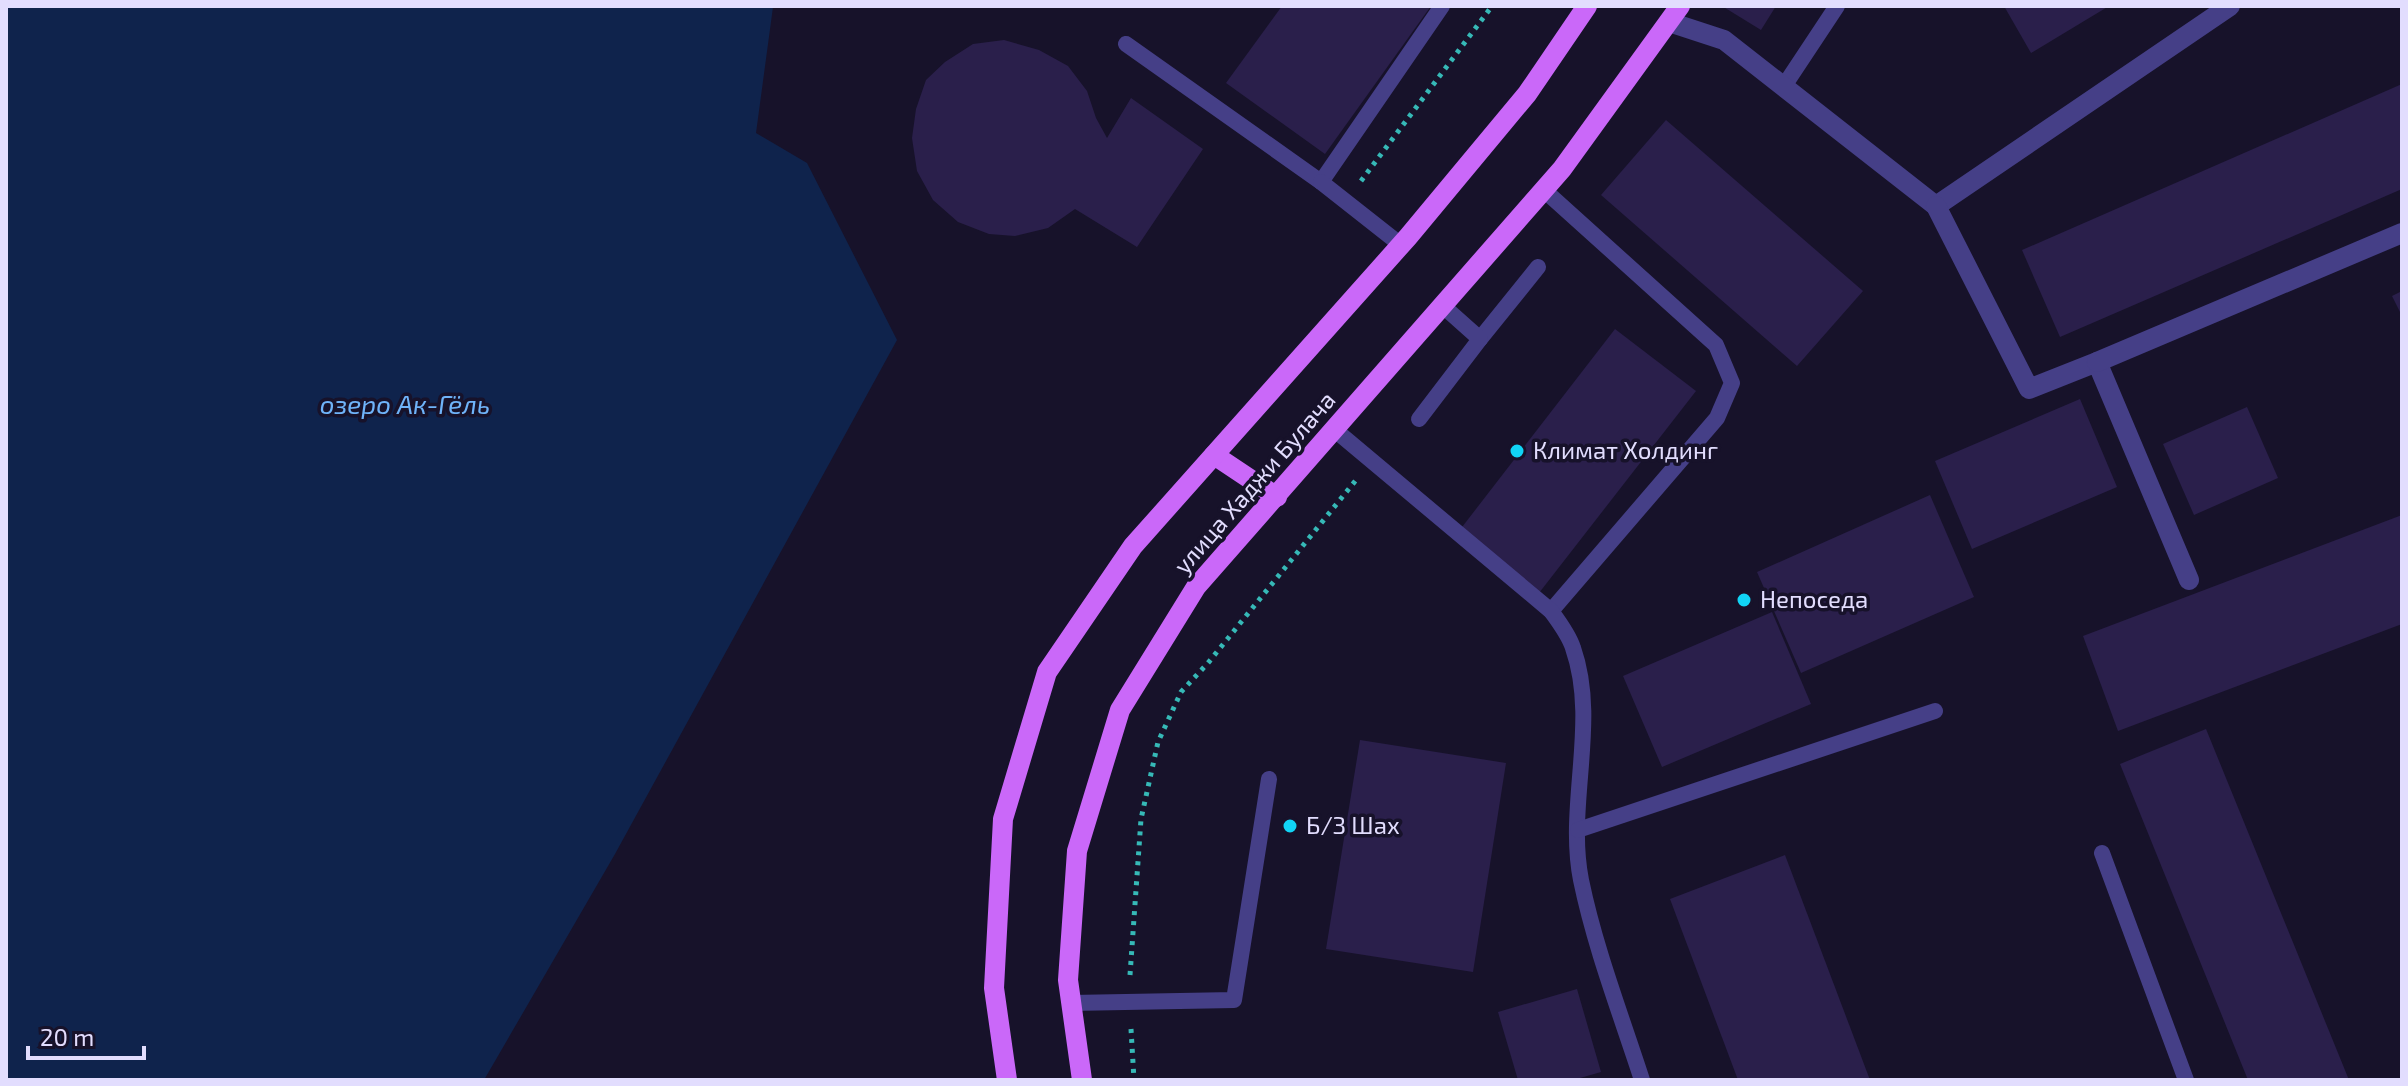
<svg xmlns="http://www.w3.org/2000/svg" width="2408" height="1086" font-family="'Exo 2',sans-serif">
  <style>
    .water { fill: #0f234c }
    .building { fill: #2a1f4b }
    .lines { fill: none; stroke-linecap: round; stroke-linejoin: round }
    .path { stroke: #36b9b7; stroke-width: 5; stroke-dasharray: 4 6; stroke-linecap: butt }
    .service { stroke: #453f87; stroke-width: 16 }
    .minor { stroke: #453f87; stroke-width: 20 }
    .primary { stroke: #ca68f9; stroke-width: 20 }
    .poi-dot { fill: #11d4f6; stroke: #17122a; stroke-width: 3 }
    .labels { text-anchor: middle; stroke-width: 7; stroke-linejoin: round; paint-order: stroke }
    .poi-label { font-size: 24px; fill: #e2ddfe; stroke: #17122a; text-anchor: start }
    .street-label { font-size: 24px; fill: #e2ddfe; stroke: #17122a }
    .water-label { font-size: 26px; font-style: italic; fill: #6fb3f9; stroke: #17122a }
  </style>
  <rect width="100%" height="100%" fill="#17122a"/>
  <polygon class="water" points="6,6 773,7 756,133 807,163 897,340 615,854 484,1080 6,1080"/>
  <g class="building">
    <polygon points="1282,6 1431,6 1325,154 1226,83"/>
    <polygon points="1722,6 1776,6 1761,30"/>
    <polygon points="2004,6 2109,6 2031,53"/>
    <polygon points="1004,40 1039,50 1068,66 1087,91 1096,118 1107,138 1131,98 1203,149 1137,247 1075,209 1048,228 1015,236 989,234 958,222 933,200 917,171 912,138 916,109 926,80 945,62 973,44"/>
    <polygon points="2402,84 2402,189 2060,337 2022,250"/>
    <polygon points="1666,120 1863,291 1797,366 1601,195"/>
    <polygon points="2402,291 2402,316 2392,296"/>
    <polygon points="1615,329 1696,391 1539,593 1459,531"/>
    <polygon points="2080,399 2117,487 1972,549 1935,461"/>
    <polygon points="2247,407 2278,478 2194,515 2163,444"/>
    <polygon points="1930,495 1974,597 1801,673 1757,572"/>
    <polygon points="2402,515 2402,624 2118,731 2083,636"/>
    <polygon points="1772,612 1811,704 1662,767 1623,676"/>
    <polygon points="2206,729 2349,1080 2248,1080 2120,764"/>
    <polygon points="1360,740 1506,763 1473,972 1326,949"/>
    <polygon points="1785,855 1870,1080 1738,1080 1670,899"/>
    <polygon points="1577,989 1601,1072 1573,1080 1518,1080 1498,1012"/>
  </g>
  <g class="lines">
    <g class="path">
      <polyline points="1361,181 1492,6"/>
      <polyline points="1130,975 1141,819 1158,742 1181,692 1208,663 1356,480"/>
      <polyline points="1131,1029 1134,1080"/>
    </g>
    <g class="service">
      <polyline points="1126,44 1321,182 1442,6"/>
      <polyline points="1784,86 1837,6"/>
      <polyline points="1321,182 1401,245"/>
      <polyline points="1544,190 1716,345 1732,383 1717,418 1551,611"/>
      <polyline points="1480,339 1538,267"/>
      <polyline points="1419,419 1480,339 1443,306"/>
      <path d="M1335 430 1551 611C1559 622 1569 635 1573 648 1599 722 1566 804 1581 880 1595 948 1621 1015 1642 1080"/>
      <polyline points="1578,830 1935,711"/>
      <polyline points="2102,853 2186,1080"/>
      <polyline points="1071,1003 1234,1000 1269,779"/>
    </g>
    <g class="minor">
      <polyline points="1669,22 1724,40 1936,206 2230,6"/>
      <polyline points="1936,206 2029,389 2097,362 2189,580"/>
      <polyline points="2097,362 2402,233"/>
    </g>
    <g class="primary">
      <polyline points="1214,455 1277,497"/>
      <polyline points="1007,1080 994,988 1003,819 1047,672 1133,546 1408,237 1527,94 1587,6"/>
      <polyline points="1082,1080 1068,980 1077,851 1120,710 1196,587 1562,169 1680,6"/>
    </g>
  </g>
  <g class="poi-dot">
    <circle cx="1517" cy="451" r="8"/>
    <circle cx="1744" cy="600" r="8"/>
    <circle cx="1290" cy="826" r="8"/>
  </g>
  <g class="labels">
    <g class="poi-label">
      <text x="1533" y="459">Климат Холдинг</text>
      <text x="1760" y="608">Непоседа</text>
      <text x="1306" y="834">Б/З Шах</text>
    </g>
    <g class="street-label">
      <text transform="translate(1255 483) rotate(-49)" y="8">улица Хаджи Булача</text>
    </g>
    <g class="water-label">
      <text x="405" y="414">озеро Ак-Гёль</text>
    </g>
  </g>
  <rect width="2408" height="1086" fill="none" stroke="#e2ddfe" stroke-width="16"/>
  <path d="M28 1046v12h116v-12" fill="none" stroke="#e2ddfe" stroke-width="4"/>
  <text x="40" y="1046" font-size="24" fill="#e2ddfe" stroke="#17122a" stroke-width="6" paint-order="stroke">20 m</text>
</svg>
